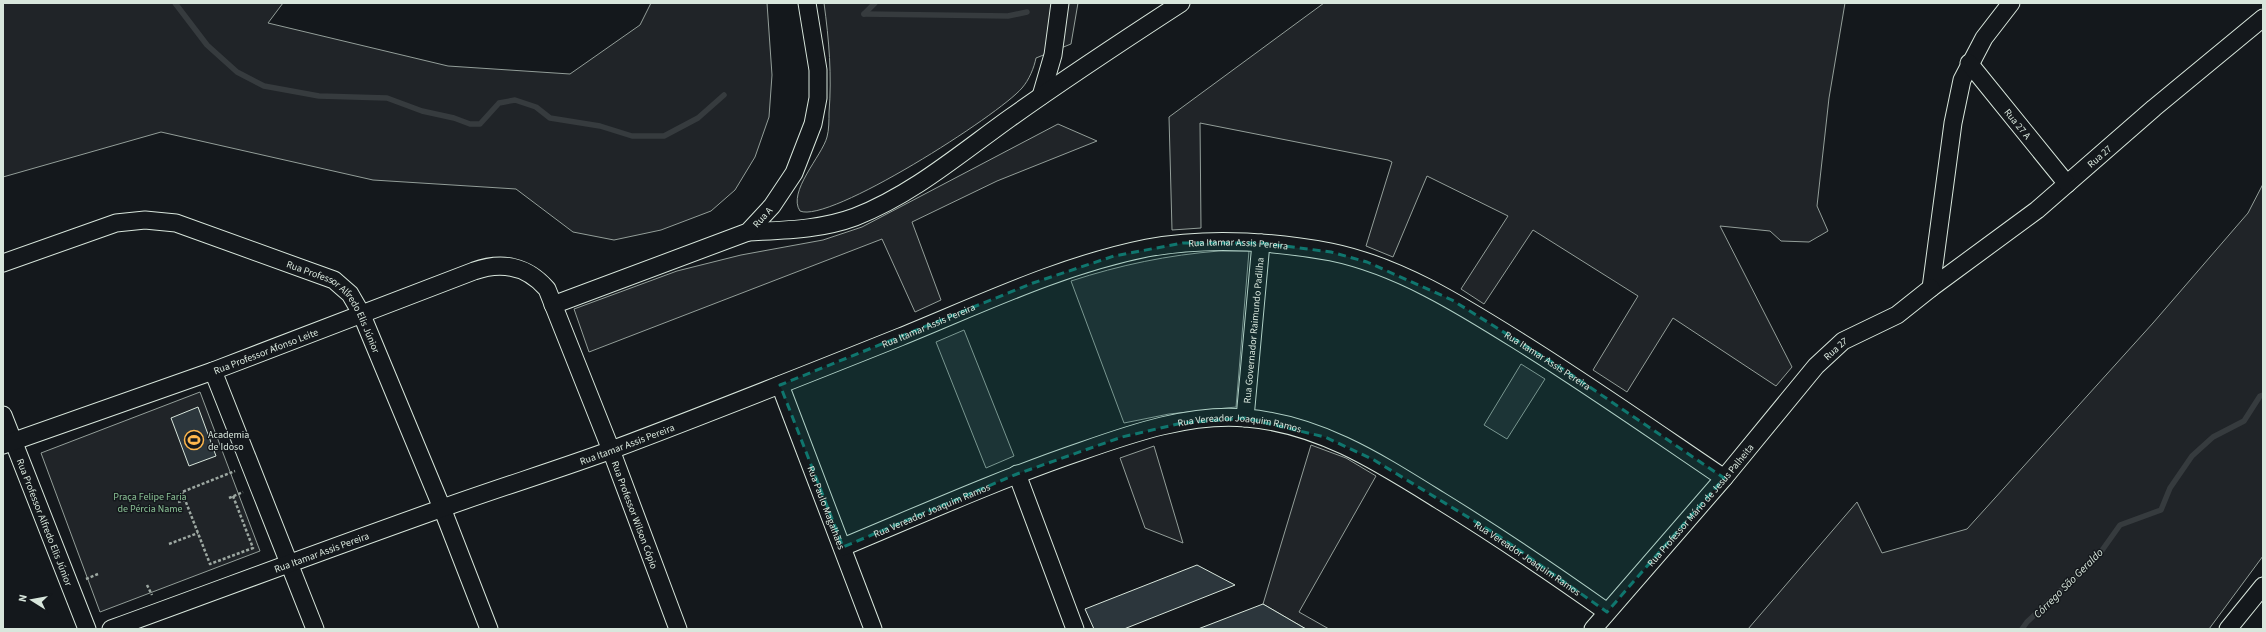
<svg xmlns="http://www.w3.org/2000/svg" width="2266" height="632" font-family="'Source Sans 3',sans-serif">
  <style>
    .green { fill: #202428; stroke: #939e99 }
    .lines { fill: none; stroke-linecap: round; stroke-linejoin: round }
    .stream { stroke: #363b3e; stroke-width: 5.5 }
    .building { fill: #2c363c; stroke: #d8e6dc }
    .street-casing { stroke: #d8e6dc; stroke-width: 19 }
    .path { stroke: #9da8a2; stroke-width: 2.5; stroke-dasharray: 3 2; stroke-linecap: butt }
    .street { stroke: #14181c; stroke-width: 17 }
    .marked { fill: #0f766e; fill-opacity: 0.2; stroke: #0f766e; stroke-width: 3; stroke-dasharray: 8 5; stroke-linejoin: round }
    .labels { text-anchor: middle; stroke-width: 3; stroke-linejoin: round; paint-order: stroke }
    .street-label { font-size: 10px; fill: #d8e6dc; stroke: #14181c }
    .poi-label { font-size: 10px; fill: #d8e6dc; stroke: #14181c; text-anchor: start }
    .park-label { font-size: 10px; fill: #8ac095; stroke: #14181c }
    .water-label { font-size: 11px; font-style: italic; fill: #d8e6dc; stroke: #14181c }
  </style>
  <rect width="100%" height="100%" fill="#14181c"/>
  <g class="green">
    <polygon points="3,3 283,3 268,23 448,66 570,74 640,25 651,3 767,3 772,75 769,117 755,157 735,190 711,211 661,230 614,240 573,232 516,189 373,180 161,132 3,177"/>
    <path d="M824 3H1078L1071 44 1036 58C1034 68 1029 80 1022 88 999 115 829 224 800 211 787 192 822 156 827 137 829 130 829 120 829 113 832 75 829 40 824 3Z"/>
    <polygon points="1324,3 1845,3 1829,98 1817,206 1828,231 1809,242 1781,241 1770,231 1720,226 1792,367 1776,386 1673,318 1627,392 1593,370 1638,296 1533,230 1484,304 1461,289 1508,216 1427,176 1393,257 1366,246 1392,162 1388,160 1200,123 1201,228 1172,230 1169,117"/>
    <polygon points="1058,124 1097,141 997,181 912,222 941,300 915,312 882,239 589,352 574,309 677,271 741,255 823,240 862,227"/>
    <polygon points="2263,184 2263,556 2209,629 1748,629 1857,502 1882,553 1967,529 2153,323 2248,213"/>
    <path d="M1219 251H1249L1236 407 1169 414 1124 423 1071 281C1120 265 1168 255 1219 251Z"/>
    <polygon points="964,330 1014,456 986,468 936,342"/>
    <polygon points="1521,364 1545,379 1507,439 1484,425"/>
    <polygon points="200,392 260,551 100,612 41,453"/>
    <polygon points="1311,445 1346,458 1376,476 1299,612 1329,629 1306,629 1263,604"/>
    <polygon points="1154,446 1183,543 1145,528 1120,458"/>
  </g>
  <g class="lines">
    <g class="stream">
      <polyline points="175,3 207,45 237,72 264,86 319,96 387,98 422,111 454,118 470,124 480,124 499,103 515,100 536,107 550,118 600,126 632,136 664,136 698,118 724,95"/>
      <polyline points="864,14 1008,16 1027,12"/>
      <polyline points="864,14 875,3"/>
      <polyline points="2022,629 2027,622 2098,556 2120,525 2161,510 2170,488 2192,456 2213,437 2244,421 2260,396 2263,395"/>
    </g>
  </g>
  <g class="building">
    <polygon points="198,407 216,456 189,466 171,418"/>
    <polygon points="1197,565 1235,585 1124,629 1094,629 1085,609"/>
    <polygon points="1263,604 1306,629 1198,629"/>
  </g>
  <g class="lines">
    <defs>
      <g id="street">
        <path id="s1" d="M2011 3 1984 38 1962 80 1953 123 1931 288 2037 210 2154 108 2263 18"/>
        <path id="s2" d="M1969 63 2067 184"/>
        <polyline points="1041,96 1053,55 1060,3"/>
        <path d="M748 232C784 230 820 230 855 217 912 195 961 153 1010 118 1066 78 1124 40 1181 3"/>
        <path id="s3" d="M3 263 116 223 145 220 176 223 334 280 350 294 361 313 442 508 489 629"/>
        <path id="s4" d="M553 305 748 232 772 206 794 173 813 124 818 98V70L807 3"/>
        <polyline points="213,371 315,629"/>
        <path id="s5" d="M780 385 873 629"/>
        <path id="s6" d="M3 415 87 629"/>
        <path id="s7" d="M1245 418 1261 243"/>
        <path id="s8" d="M3 445 213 371 474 271C502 261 527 266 547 289L611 450 678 629"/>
        <polyline points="1017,474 1075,629"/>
        <path id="s9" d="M843 547C922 514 1000 479 1082 451 1133 433 1191 413 1246 418 1319 424 1378 462 1439 500 1496 535 1552 573 1607 612"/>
        <path id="s10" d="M111 629C221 589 330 548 440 509 498 488 557 470 614 449 710 413 805 375 900 337 981 304 1062 265 1147 248 1207 237 1271 241 1331 252 1399 266 1461 305 1520 342 1589 385 1656 432 1724 478"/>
        <path id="s11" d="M1593 629 1724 478 1816 366 1843 341 1897 315 1931 288"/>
        <polyline points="2228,629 2263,586"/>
      </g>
    </defs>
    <use href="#street" class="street-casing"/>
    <g class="path">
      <polyline points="233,496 253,548 210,564 182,492 235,471"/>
      <polyline points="229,498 243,492"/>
      <polyline points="178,502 185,500"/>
      <polyline points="169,544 198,533"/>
      <polyline points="86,579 98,574"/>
      <polyline points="147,585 152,595"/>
    </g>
    <use href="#street" class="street"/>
  </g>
  <path class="marked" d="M1183 243H1261L1331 252 1367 262 1452 300 1563 369 1724 478 1607 612 1499 536 1374 460 1325 437 1245 418 1182 423 1122 437 1017 474 843 547 780 385 1033 283 1114 256Z"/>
  <defs>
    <symbol id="stadium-ring" viewBox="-11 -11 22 22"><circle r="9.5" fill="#14181c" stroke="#ffb74d" stroke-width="1.5"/><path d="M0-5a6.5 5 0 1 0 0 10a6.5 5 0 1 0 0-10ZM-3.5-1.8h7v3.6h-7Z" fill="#ffb74d"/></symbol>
  </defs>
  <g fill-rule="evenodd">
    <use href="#stadium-ring" x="183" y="429" width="22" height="22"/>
  </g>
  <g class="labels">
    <g class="street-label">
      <text dy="4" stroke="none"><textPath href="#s2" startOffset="78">Rua 27 A</textPath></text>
      <text dy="4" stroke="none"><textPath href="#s1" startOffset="516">Rua 27</textPath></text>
      <text dy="4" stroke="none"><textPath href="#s4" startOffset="229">Rua A</textPath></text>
      <text dy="4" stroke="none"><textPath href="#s10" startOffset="1196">Rua Itamar Assis Pereira</textPath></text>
      <text dy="4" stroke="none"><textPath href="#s3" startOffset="366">Rua Professor Alfredo Elis Júnior</textPath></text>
      <text dy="4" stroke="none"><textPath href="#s10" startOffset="872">Rua Itamar Assis Pereira</textPath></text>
      <text dy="4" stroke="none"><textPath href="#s7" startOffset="88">Rua Governador Raimundo Padilha</textPath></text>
      <text dy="4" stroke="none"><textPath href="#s11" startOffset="371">Rua 27</textPath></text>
      <text dy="4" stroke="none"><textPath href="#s8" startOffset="279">Rua Professor Afonso Leite</textPath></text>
      <text dy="4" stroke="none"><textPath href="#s10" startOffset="1533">Rua Itamar Assis Pereira</textPath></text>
      <text dy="4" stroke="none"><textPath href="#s9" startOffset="420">Rua Vereador Joaquim Ramos</textPath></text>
      <text dy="4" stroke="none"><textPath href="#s10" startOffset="548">Rua Itamar Assis Pereira</textPath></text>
      <text dy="4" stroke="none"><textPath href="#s11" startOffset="164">Rua Professor Mário de Jesus Palheita</textPath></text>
      <text dy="4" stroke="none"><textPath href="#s5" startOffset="131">Rua Paulo Magalhães</textPath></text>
      <text dy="4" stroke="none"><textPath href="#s9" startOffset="96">Rua Vereador Joaquim Ramos</textPath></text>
      <text dy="4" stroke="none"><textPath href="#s8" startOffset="825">Rua Professor Wilson Cópio</textPath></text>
      <text dy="4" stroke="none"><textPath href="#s6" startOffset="115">Rua Professor Alfredo Elis Júnior</textPath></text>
      <text dy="4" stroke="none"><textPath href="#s10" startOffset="224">Rua Itamar Assis Pereira</textPath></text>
      <text dy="4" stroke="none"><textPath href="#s9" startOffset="744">Rua Vereador Joaquim Ramos</textPath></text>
    </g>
    <g class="poi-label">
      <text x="208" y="438">Academia<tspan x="208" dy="12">de Idoso</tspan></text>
    </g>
    <g class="park-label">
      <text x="150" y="500">Praça Felipe Faria<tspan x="150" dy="12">de Pércia Name</tspan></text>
    </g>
    <g class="water-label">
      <text transform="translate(2068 583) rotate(-45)" y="4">Córrego São Geraldo</text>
    </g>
  </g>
  <rect width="2266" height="632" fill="none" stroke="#d8e6dc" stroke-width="8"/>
  <g transform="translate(32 600) rotate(281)" stroke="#14181c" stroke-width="3" paint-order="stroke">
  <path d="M0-3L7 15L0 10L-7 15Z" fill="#d8e6dc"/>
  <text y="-6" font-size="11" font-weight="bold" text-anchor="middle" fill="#d8e6dc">N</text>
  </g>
</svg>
